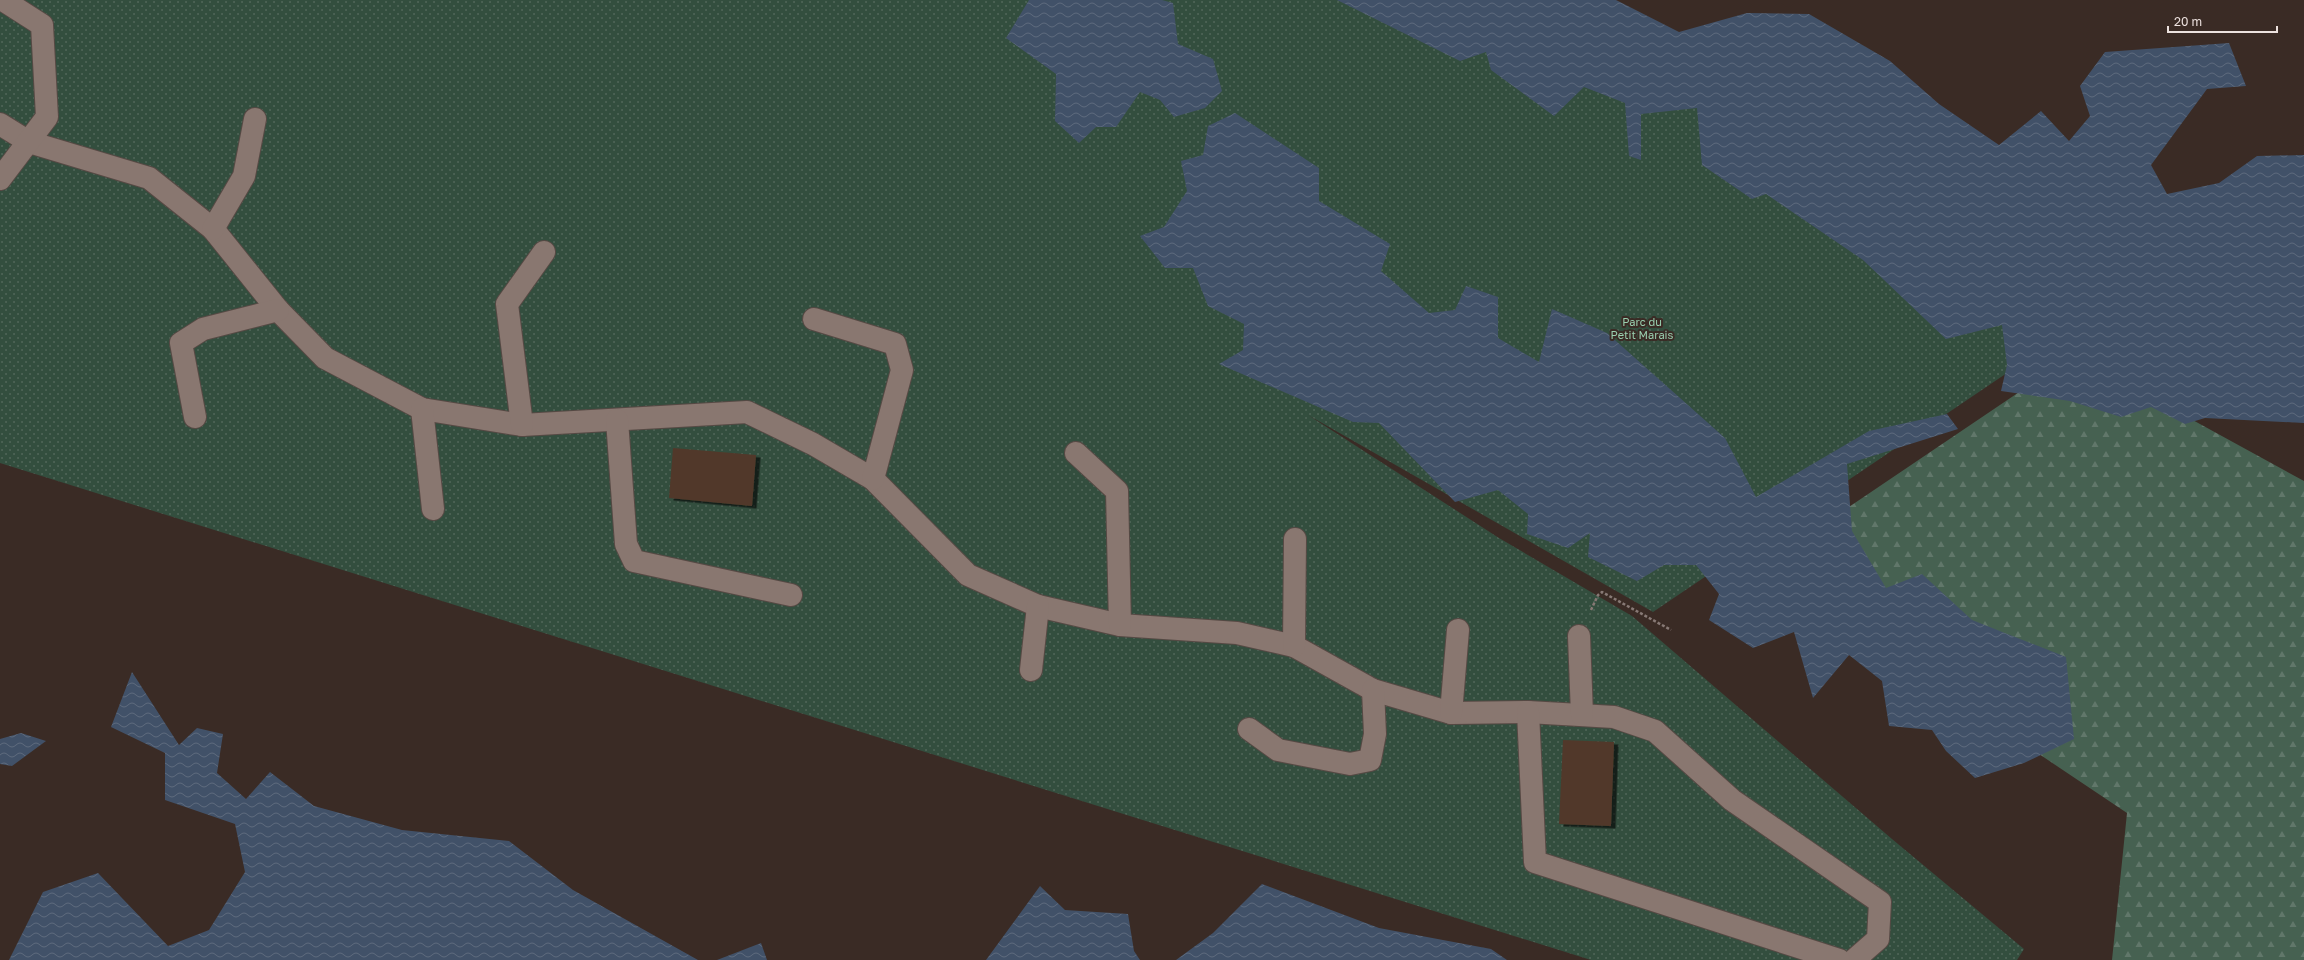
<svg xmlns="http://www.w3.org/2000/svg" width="2304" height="960" font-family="'Golos Text',sans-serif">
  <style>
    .forest { fill: url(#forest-firs) }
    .park { fill: url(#park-dots) }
    .water { fill: url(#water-waves) }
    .building { fill: #51392a; filter: url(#shadow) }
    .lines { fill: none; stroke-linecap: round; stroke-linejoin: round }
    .minor-casing { stroke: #564944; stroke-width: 24 }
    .path { stroke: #877975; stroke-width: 2.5; stroke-dasharray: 3 2; stroke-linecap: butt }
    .minor { stroke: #897770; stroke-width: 22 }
    .labels { text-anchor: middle; stroke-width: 4; stroke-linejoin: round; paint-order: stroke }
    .park-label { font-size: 11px; fill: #99cfaf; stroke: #3a2b25 }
  </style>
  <defs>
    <pattern id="forest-firs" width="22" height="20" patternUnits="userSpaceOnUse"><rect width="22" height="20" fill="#466151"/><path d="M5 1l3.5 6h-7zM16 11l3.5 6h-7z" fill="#61776a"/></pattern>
    <pattern id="park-dots" width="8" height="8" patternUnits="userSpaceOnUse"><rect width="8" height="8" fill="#334e3e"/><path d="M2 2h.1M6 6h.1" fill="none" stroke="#516759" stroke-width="1.8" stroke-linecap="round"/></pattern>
    <pattern id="water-waves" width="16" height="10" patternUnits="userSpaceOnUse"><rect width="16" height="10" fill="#415168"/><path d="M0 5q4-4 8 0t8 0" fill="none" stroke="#5d6a7d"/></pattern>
    <filter id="shadow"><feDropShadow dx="4.5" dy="2.5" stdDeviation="0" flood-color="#0009"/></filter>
  </defs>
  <rect width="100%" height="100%" fill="#3a2b25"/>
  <polygon class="forest" points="2074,355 2304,481 2304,960 2112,960 2127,813 1760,567"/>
  <polygon class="park" points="0,0 1515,0 2124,294 1653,612 1308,415 1499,538 1632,616 1892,839 2024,949 2017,960 1591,960 0,463"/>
  <g class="water">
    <polygon points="1029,0 1162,0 1173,3 1178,44 1213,59 1222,91 1205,108 1174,117 1160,100 1140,92 1116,127 1096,127 1079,143 1055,121 1056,74 1006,38"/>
    <polygon points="1337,0 1616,0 1679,32 1747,13 1809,14 1890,61 1939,104 1999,145 2041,111 2069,141 2090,116 2080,86 2105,52 2229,43 2246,86 2207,89 2151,165 2167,194 2219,183 2257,156 2304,155 2304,423 2205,418 2185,424 2151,407 2121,417 2070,401 2001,391 2007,365 2002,325 1946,339 1863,260 1766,194 1752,199 1702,165 1697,108 1641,114 1641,160 1629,156 1625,103 1584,87 1554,116 1491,70 1486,52 1460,61"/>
    <polygon points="1235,113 1319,168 1319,201 1390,244 1381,271 1429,313 1455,310 1466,286 1498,297 1498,338 1539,362 1552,309 1607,333 1725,438 1756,497 1869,431 1947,414 1958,429 1847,464 1852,531 1886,588 1922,574 1972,620 2066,657 2074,739 2024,763 1975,778 1946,751 1932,730 1889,726 1882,681 1849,655 1813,698 1794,632 1753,648 1709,620 1719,594 1696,565 1664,565 1637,581 1588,557 1590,533 1568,548 1527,534 1528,514 1498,490 1455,502 1379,423 1353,422 1219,364 1243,350 1244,324 1208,306 1193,268 1165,268 1140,236 1164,227 1187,191 1181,161 1203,155 1208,126"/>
    <polygon points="132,672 179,745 197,728 223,734 217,773 246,799 270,772 314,806 402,830 509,841 573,890 698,960 9,960 43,892 98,873 168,946 209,930 245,872 235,824 165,800 165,753 111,727"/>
    <polygon points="21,733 46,741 12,766 0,764 0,739"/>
    <polygon points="1262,884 1379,928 1491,949 1507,960 1176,960 1213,933"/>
    <polygon points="1040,886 1065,910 1128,914 1134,951 1140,960 986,960"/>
    <polygon points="761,943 767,960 717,960"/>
  </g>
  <g class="building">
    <polygon points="673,448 756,455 752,506 669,498"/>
    <polygon points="1563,740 1614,742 1611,826 1559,824"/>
  </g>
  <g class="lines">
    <defs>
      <g id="minor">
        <polyline points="0,124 29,142 149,178 213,229 278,310 325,358 422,409 522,425 747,412 813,444 873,479 968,575 1038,606 1120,625 1237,633 1294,646 1373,690 1451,713 1528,712 1614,717 1655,731 1732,800 1880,902 1878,939 1854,960"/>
        <polyline points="0,179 47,117 42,25 3,0"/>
        <polyline points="213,229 244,176 255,119"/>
        <polyline points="814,319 895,344 902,370 873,479"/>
        <polyline points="422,409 433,509"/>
        <polyline points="195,417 181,343 203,329 278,310"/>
        <polyline points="617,420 626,544 634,561 791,595"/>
        <polyline points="522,425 507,304 544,252"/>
        <polyline points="1076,453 1117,491 1120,625"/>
        <polyline points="1579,636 1582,715"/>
        <polyline points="1294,646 1295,539"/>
        <polyline points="1031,670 1038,606"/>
        <polyline points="1528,712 1535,862 1839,960"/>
        <polyline points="1451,713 1458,630"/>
        <polyline points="1249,729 1278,750 1350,764 1370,760 1375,734 1373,690"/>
      </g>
    </defs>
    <use href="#minor" class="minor-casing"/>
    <polyline class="path" points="1591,610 1598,595 1602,592 1671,630"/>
    <use href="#minor" class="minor"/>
  </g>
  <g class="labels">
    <g class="park-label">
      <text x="1642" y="326">Parc du<tspan x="1642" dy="13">Petit Marais</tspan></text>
    </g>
  </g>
  <path d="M2168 26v6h109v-6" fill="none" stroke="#ede2df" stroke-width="2"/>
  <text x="2174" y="26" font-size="12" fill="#ede2df" stroke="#3a2b25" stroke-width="3" paint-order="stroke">20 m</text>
</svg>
